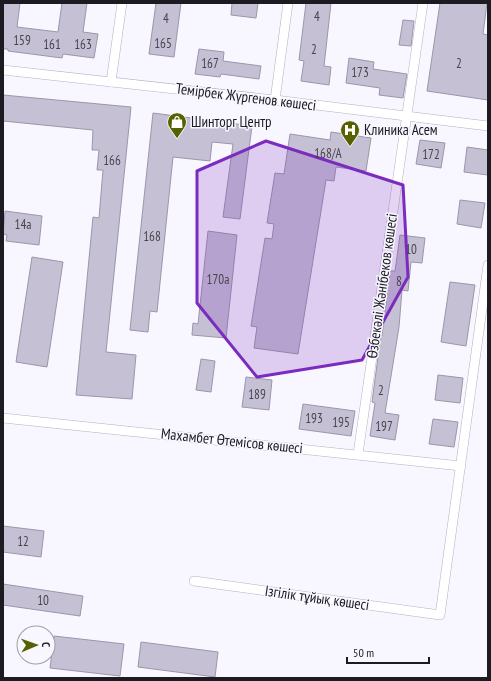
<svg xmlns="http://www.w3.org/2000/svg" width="491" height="681" font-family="'PT Sans Narrow',sans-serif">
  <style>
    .building { fill: #c5c0d4; stroke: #9b96a9 }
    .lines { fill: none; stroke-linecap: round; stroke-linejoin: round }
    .minor-casing { stroke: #b5b1c4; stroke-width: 10 }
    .minor { stroke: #fff; stroke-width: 9 }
    .marked { fill: #7b2cbf; fill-opacity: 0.2; stroke: #7b2cbf; stroke-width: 3; stroke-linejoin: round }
    .labels { text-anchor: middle; stroke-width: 3; stroke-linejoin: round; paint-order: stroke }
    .number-label { font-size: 13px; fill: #47444e }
    .street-label { font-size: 15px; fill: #1d1b22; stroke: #f8f6fe }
    .poi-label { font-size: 15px; fill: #1d1b22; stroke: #f8f6fe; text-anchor: start }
  </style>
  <rect width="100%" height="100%" fill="#f8f6fe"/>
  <g class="building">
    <polygon points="3,3 20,3 17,27 58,32 62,3 87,3 83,32 98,34 94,58 63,54 62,58 8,51 8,49 3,49"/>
    <polygon points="156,3 181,3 174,57 149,54"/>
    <polygon points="232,3 258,3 256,18 231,15"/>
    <polygon points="306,3 331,3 324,66 331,67 329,85 301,81 304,61 299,60"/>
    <polygon points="440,3 487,3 483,34 488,35 488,100 427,91"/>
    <polygon points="403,20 414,21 411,46 399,45"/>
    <polygon points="199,49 224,52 223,61 261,66 259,79 221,74 220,77 195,74"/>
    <polygon points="349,58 374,62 373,69 407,74 403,98 379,95 380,88 346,83"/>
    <polygon points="3,95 131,107 106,352 136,355 132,399 76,395 93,217 99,218 103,170 97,170 99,150 92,150 93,130 3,121"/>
    <polygon points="153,113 252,126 240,219 223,217 233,144 212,142 210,161 173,157 157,312 150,311 148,332 130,330"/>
    <polygon points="331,132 371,138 366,171 336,167 334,181 326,180 298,354 254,348 257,327 251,326 265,238 272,239 274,224 267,223 275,173 284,174 290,134 330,140"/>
    <polygon points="420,140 445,143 441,168 416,164"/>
    <polygon points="467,147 488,150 488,175 464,172"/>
    <polygon points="460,200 485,203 481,228 457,224"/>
    <polygon points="5,211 42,216 39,245 6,241 7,235 3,234"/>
    <polygon points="208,231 237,235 226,338 192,335 193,323 198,324"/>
    <polygon points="400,235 425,238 422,263 411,262 408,291 402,290 399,327 385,413 399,415 395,440 370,436 375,403 372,402 381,335 382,336 390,271 395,271"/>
    <polygon points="32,257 63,262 47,367 16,362"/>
    <polygon points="450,282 475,285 466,346 441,342"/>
    <polygon points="201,359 215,361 211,392 196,390"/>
    <polygon points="438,375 463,378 460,403 435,400"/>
    <polygon points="246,377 272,380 269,410 242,407"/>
    <polygon points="303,404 355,411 351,436 299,429"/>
    <polygon points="433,419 458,422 454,447 429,444"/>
    <polygon points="3,526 44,531 41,557 3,552"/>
    <polygon points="3,584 83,596 80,616 3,605"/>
    <polygon points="54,636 124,644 120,676 50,668"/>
    <polygon points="141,642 218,652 215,677 138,667"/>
  </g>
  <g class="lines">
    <defs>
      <g id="minor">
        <polyline points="3,70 275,100 488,126"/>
        <polyline points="111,82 122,3"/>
        <polyline points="275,100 288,3"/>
        <polyline points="3,418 461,466"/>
        <polyline points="358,454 423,3"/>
        <polyline points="194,581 440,615 488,265"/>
      </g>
    </defs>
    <use href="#minor" class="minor-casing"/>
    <use href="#minor" class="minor"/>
  </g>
  <path class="marked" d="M266 141 403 185 408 277 362 360 257 377 197 303V171Z"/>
  <defs>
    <symbol id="shop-pin" viewBox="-11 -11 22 30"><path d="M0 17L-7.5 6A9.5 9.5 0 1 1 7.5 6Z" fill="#576100" stroke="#f8f6fe"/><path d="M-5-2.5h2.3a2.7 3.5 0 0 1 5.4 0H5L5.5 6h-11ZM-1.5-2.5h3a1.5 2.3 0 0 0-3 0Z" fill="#fff"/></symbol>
    <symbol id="hospital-pin" viewBox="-11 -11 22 30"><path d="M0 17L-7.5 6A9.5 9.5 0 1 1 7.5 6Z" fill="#576100" stroke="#f8f6fe"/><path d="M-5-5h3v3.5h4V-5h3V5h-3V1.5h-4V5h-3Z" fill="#fff"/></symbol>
  </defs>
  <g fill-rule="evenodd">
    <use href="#shop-pin" x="166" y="111" width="22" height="30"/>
    <use href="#hospital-pin" x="339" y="119" width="22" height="30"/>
  </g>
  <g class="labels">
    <g class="number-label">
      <text x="317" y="21">4</text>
      <text x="166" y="23">4</text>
      <text x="22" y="45">159</text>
      <text x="163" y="48">165</text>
      <text x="52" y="49">161</text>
      <text x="83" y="49">163</text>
      <text x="314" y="54">2</text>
      <text x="210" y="68">167</text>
      <text x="459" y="68">2</text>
      <text x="360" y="77">173</text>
      <text x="328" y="158">168/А</text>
      <text x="431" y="159">172</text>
      <text x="112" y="165">166</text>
      <text x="23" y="229">14а</text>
      <text x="152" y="241">168</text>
      <text x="411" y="254">10</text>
      <text x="218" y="284">170а</text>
      <text x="399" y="286">8</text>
      <text x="381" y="395">2</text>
      <text x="257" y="399">189</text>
      <text x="314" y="423">193</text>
      <text x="341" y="427">195</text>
      <text x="384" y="431">197</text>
      <text x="23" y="546">12</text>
      <text x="43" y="605">10</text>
    </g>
    <g class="street-label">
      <text transform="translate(246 97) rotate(7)" y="5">Темірбек Жүргенов көшесі</text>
      <text transform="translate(382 286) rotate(-82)" y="5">Өзбекәлі Жәнібеков көшесі</text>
      <text transform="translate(232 441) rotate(6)" y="5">Махамбет Өтемісов көшесі</text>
      <text transform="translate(317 598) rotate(8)" y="5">Ізгілік тұйық көшесі</text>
    </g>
    <g class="poi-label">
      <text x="191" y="127">Шинторг Центр</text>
      <text x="364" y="135">Клиника Асем</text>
    </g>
  </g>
  <rect width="491" height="681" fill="none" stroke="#1d1b22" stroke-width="8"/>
  <g transform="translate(36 645) rotate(88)"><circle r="19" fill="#f8f6fe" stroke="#a09ea6"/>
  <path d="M0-3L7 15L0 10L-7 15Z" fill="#576100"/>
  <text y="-6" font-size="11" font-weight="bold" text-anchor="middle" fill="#1d1b22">С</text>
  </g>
  <path d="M347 657v6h82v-6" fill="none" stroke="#1d1b22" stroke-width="2"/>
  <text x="353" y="657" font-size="12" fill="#1d1b22" stroke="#f8f6fe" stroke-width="3" paint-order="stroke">50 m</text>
</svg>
